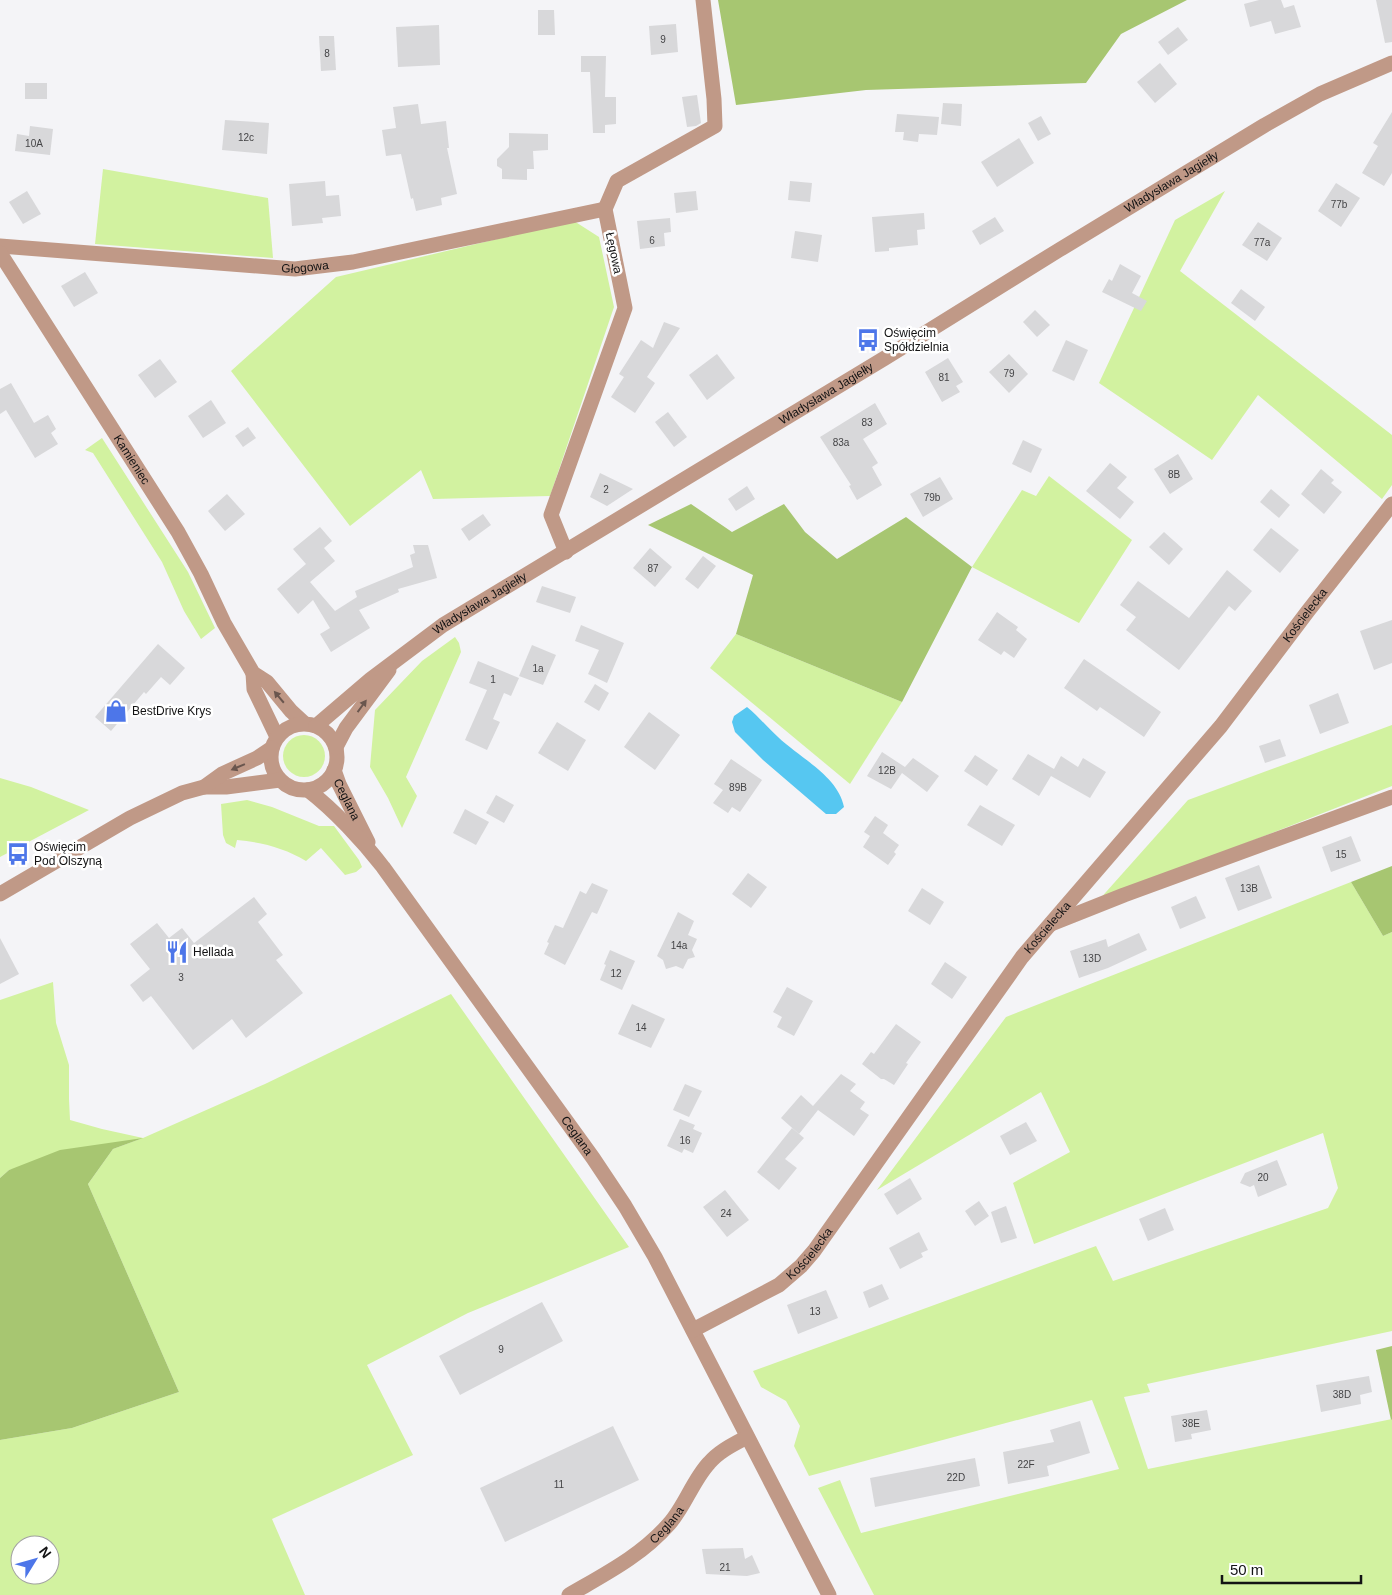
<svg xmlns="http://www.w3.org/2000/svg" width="1392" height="1595" font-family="Helvetica,sans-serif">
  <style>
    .green { fill: #d2f2a0; fill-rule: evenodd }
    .forest { fill: #a7c671 }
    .water { fill: #56c7f1 }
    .building { fill: #d8d8da }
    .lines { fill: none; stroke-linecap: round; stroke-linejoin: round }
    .minor { stroke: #c09987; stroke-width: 15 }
    .oneway { fill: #6a564e }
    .labels { text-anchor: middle; stroke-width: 5; stroke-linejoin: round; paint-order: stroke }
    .number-label { font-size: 10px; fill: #444446 }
    .street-label { font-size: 12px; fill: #131314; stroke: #fff }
    .poi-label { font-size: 12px; fill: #131314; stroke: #fff; text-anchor: start }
  </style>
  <rect width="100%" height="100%" fill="#f4f4f7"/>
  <g class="green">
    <polygon points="103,169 268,198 273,258 95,244"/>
    <polygon points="1225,191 1180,271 1392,435 1392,485 1382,499 1258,395 1212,460 1099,383 1175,220"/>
    <polygon points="574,221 599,237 614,307 550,496 433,499 421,470 350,526 231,371 336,277"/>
    <polygon points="102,438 188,572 215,628 201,639 184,611 162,562 93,453 85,450"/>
    <polygon points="1049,476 1132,540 1079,623 972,567 1022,490 1036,496"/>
    <polygon points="736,634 902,702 850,784 710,668"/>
    <polygon points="455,637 459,643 461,652 406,777 417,796 402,828 388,798 370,767 375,710 422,661"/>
    <polygon points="1392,725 1392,786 1098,901 1188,800"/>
    <circle cx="304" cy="756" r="21"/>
    <polygon points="0,778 31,787 89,810 0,857"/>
    <path d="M247 800 272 807 319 826H334L359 860 362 867 356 872 345 875 321 848 306 861C285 848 261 842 237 840L235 848 226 843 223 835 221 804Z"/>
    <polygon points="1351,882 1383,936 1392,932 1392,1331 1147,1384 1150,1392 1124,1397 1148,1469 1392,1419 1392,1595 874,1595 818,1488 840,1480 861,1533 1119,1469 1092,1400 809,1476 794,1446 800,1426 786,1401 761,1387 753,1371 1096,1246 1113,1281 1328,1208 1338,1188 1323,1133 1034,1244 1013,1183 1070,1152 1041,1092 877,1190 1006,1017"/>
    <path d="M53 982 56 1023 69 1065V1099L70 1120 102 1129 143 1138 265 1084 451 994 629 1247 468 1313 367 1365 413 1455 272 1519 305 1595H0V1440L72 1428 179 1392 88 1184 113 1149 140 1139 9 1170 0 1178V1000ZM20 1545H50V1575H20Z"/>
  </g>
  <g class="forest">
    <polygon points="718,0 1187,0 1121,34 1086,83 866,90 736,105"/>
    <polygon points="691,504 732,532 784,504 805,532 837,559 906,517 972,567 902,702 736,634 753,575 648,525"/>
    <polygon points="1392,866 1392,932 1383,936 1351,882"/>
    <polygon points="143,1138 113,1149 88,1184 179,1392 72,1428 0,1440 0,1178 9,1170 60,1150"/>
    <polygon points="1392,1346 1392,1419 1391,1420 1376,1350"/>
  </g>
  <path class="water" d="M747 707C758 716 767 727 778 737 800 758 838 776 844 807L836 814H826L763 760 735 732 732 722 734 716Z"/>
  <g class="building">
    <polygon points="1259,0 1281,0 1284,8 1294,5 1301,27 1275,34 1271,21 1250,27 1244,4"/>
    <polygon points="1376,0 1392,0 1392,42 1385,43"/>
    <polygon points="538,10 554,10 555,35 538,35"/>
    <polygon points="676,24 678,52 651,55 649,26"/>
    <polygon points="439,25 440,65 398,67 396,27"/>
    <polygon points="1178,27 1188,40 1168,55 1158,42"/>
    <polygon points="319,36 334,36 336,70 321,71"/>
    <polygon points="581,56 606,56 605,97 616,97 616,124 605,125 605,133 593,133 590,72 581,72"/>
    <polygon points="1160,63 1177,84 1155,103 1137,82"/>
    <rect x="25" y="83" width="22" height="16"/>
    <polygon points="697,95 701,123 696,126 687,127 682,97"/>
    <polygon points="943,103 962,104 961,126 941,124"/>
    <polygon points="418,104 421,124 446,121 449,148 447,148 457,194 441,198 442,205 416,211 413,198 411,199 401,154 386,156 382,130 396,128 393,107"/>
    <polygon points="1392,112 1392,173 1384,186 1362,173 1378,146 1373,143"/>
    <polygon points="897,114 939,117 937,135 919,134 918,142 903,140 904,132 895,132"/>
    <polygon points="1041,116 1051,134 1038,141 1028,123"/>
    <polygon points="225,120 269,123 267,154 222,150"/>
    <polygon points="30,126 53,129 50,155 15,151 17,134 29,136"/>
    <polygon points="509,133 548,134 548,150 533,151 534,169 527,169 527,180 502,179 502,169 497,166 497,159 509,147"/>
    <polygon points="1019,138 1034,163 997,187 981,162"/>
    <polygon points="325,181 326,196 339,195 341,216 322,218 323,223 292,226 289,184"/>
    <polygon points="790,181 812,183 810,202 788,200"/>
    <polygon points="1336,183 1360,198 1341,227 1318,211"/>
    <polygon points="27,191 41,214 23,224 9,202"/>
    <polygon points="696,191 698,210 676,213 674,193"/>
    <polygon points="924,213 925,229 917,230 918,245 889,248 889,251 875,252 872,217"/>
    <polygon points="995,217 1004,231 980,245 972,231"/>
    <polygon points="670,218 671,232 664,233 665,246 640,249 637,221"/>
    <polygon points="1258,222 1282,238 1267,261 1242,245"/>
    <polygon points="795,231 822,235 818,262 791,258"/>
    <polygon points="1120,264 1141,276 1132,293 1147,301 1141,311 1102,292 1109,279 1112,281"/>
    <polygon points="85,272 98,293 74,307 61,286"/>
    <polygon points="1241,289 1265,307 1255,321 1231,303"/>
    <polygon points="1035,310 1050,325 1037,337 1023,322"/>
    <polygon points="664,322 680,328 647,377 655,383 635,413 611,397 624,377 619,374 641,340 653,348"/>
    <polygon points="1066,340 1088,350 1074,381 1052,371"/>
    <polygon points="717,354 735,378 707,400 689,375"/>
    <polygon points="1009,354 1028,374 1009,393 989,372"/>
    <polygon points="948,358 963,382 956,386 960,392 942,402 925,372"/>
    <polygon points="160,359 177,382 155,398 138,375"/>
    <polygon points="11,383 34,423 48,415 56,429 51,433 58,444 35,458 6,410 0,414 0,389"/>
    <polygon points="211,400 226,423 203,438 188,416"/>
    <polygon points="875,403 887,424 863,439 878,463 872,467 882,485 857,500 849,486 851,485 820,437"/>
    <polygon points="668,412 687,437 674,447 655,422"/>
    <polygon points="248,427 256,438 243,447 235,436"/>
    <polygon points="1023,440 1042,449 1031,473 1012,464"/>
    <polygon points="1178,454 1193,479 1170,494 1154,469"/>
    <polygon points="1110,463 1127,477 1117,488 1134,502 1120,519 1086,491"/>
    <polygon points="1321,469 1334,480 1331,483 1342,492 1324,514 1301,494"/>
    <polygon points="600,473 633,489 607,506 590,497"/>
    <polygon points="940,477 953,499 923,517 910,494"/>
    <polygon points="747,486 755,499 736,511 728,499"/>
    <polygon points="1271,489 1290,505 1279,518 1260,502"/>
    <polygon points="227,494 245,514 225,531 208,511"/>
    <polygon points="483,514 491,525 469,541 461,529"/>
    <polygon points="320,527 332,541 324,548 335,561 310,582 335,611 357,597 355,591 413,567 410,555 415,553 413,545 428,545 437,578 398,589 399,592 359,610 370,628 331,652 320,634 330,628 313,600 298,614 277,589 306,564 293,549"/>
    <polygon points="1271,528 1299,550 1280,573 1253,550"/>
    <polygon points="1164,532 1183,549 1169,565 1149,547"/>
    <polygon points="650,548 672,567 655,587 633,568"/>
    <polygon points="703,556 716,566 698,589 685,579"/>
    <polygon points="1227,570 1252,591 1235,611 1229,606 1179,670 1126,630 1136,617 1120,605 1138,581 1189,618"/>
    <polygon points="542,586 576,597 570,613 536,602"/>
    <polygon points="997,612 1018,627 1016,630 1027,639 1014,658 1004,651 1001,655 978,640"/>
    <polygon points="1392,620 1392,663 1374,670 1360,631"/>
    <polygon points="581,625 624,643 607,683 588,674 599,650 575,641"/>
    <polygon points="158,644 185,668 170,685 161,677 146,694 144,692 111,731 95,717"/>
    <polygon points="532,645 556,655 543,685 519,676"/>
    <polygon points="1084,659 1161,712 1144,737 1100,707 1097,711 1064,688"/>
    <polygon points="478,661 519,678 511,696 504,693 493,719 500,722 487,750 465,740 487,690 469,683"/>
    <polygon points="595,684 609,693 599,711 584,702"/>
    <polygon points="1338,693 1349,723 1320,734 1309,705"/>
    <polygon points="649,712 680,735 655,770 624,747"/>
    <polygon points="557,722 586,740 568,771 538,753"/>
    <polygon points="1280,739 1286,756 1265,763 1259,746"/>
    <polygon points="882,752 905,767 913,758 939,776 927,792 902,773 891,789 867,776"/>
    <polygon points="1028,754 1054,769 1061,756 1078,767 1083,758 1106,772 1090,798 1051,776 1039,796 1012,779"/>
    <polygon points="975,755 998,770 987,786 964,771"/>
    <polygon points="731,759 762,780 740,812 732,807 728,813 713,803 723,790 714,784"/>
    <polygon points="496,795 514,805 504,823 486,813"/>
    <polygon points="980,805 1015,825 1002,846 967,825"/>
    <polygon points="465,809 489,822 476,845 453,833"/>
    <polygon points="875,816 888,825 883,833 899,845 894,852 896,854 888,865 863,847 870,836 864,832"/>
    <polygon points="1351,836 1361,861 1331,872 1322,847"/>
    <polygon points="1259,865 1272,898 1238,911 1225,878"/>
    <polygon points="748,873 767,887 751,908 732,894"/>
    <polygon points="592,883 608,890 597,914 592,912 565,965 544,954 549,943 547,942 555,925 563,928 580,891 586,894"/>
    <polygon points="922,888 944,902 930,925 908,911"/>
    <polygon points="1196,896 1206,918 1180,929 1171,907"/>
    <polygon points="254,897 267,914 258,922 283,955 276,960 303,993 246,1038 232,1019 193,1050 151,996 143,1002 130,985 150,969 130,944 157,923 169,938 182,928 194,943"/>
    <polygon points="678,912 694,921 688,935 697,939 692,950 695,957 688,959 683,969 676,966 666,969 663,960 657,956"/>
    <polygon points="1139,933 1147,950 1108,968 1079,978 1070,951 1106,939 1108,947"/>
    <polygon points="0,938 19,974 0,984"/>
    <polygon points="610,950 635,961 622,990 600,980 606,965 604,964"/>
    <polygon points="945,962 967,977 952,999 931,984"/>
    <polygon points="787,987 813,1001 794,1036 777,1027 782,1017 773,1012"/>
    <polygon points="632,1004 665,1019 651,1048 618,1034"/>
    <polygon points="896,1024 921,1042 906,1063 908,1064 894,1085 884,1079 881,1079 862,1064 871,1052 874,1054"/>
    <polygon points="841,1074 856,1084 850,1091 865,1102 860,1109 869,1115 854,1136 818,1110 799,1134 781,1118 801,1095 813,1106"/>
    <polygon points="685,1084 702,1091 689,1117 673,1110"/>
    <polygon points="680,1119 695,1125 693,1129 702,1133 693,1153 684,1149 682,1153 667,1146"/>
    <polygon points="1026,1122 1037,1141 1010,1155 1000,1136"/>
    <polygon points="792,1128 804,1138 785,1159 797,1168 779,1190 757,1172"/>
    <polygon points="1277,1160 1287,1185 1258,1197 1254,1185 1250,1187 1240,1183 1245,1173"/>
    <polygon points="910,1178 922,1199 897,1215 884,1194"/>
    <polygon points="725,1190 749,1220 727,1237 703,1207"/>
    <polygon points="979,1201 989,1216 975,1226 965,1211"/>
    <polygon points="1006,1206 1017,1238 1001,1243 991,1212"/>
    <polygon points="1165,1208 1174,1230 1148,1241 1139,1219"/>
    <polygon points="919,1232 928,1250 921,1253 923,1257 900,1269 889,1248"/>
    <polygon points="882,1284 889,1299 869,1308 863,1292"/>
    <polygon points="826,1290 838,1318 798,1334 787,1305"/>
    <polygon points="542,1302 563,1341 460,1395 439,1356"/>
    <polygon points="1369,1376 1372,1392 1360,1395 1361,1404 1321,1412 1316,1385"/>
    <polygon points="1207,1410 1211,1430 1191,1434 1192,1439 1175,1442 1171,1416"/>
    <polygon points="1080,1421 1090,1453 1047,1466 1049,1476 1008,1484 1003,1452 1054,1442 1050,1430"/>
    <polygon points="613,1426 639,1480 505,1542 480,1488"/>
    <polygon points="975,1458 980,1486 875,1507 870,1478"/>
    <polygon points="743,1548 745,1559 752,1555 760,1573 747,1576 706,1574 702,1549"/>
  </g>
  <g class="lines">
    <g class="minor">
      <path id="s1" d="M0 246 295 269 353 262 605 209"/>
      <path id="s2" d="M0 253 178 532 201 574 224 623 253 673 267 682 291 711 304 723"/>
      <polyline points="566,552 551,515 625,308 605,209 617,181 715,126 714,99 703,0"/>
      <polyline points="253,673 254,689 277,737"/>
      <circle cx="304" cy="757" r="33"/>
      <path id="s3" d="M316 726 371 679 443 625 885 358 1059 250 1265 125 1320 94 1392 63"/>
      <polyline points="336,747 346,728 389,670"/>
      <path id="s4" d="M334 770 339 784 368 842"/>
      <polyline points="204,787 226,787 280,780"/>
      <path id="s5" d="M308 790C334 810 363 841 383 867L593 1158 625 1206 655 1257 829 1595"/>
      <polyline points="0,894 130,818 182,793 204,787 222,774 257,758 272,748"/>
      <polyline points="1051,924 1124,895 1392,797"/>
      <path id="s6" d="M693 1330 779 1285 801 1266 814 1251 1022 957 1221 726 1308 611 1392 504"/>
      <path id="s7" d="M569 1595C605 1574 641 1556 669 1524 684 1508 693 1480 709 1463 719 1451 734 1444 747 1437"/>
    </g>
  </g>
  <defs><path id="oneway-solid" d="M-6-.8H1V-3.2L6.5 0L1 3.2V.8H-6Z" transform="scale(1.25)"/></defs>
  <g class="oneway">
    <use href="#oneway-solid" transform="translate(279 697) rotate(-130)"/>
    <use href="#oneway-solid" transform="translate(362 706) rotate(-54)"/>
    <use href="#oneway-solid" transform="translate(238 767) rotate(157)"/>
  </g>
  <defs>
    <symbol id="bus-bare" viewBox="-9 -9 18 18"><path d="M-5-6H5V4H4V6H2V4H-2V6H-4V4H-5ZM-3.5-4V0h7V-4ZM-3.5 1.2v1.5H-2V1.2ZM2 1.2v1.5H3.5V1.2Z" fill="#4d76e9" stroke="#fff" stroke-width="2.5" paint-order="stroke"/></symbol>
    <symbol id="shop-bare" viewBox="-9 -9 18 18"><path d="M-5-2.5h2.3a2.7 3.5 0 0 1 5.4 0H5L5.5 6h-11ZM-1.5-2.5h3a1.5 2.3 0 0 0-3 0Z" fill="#4d76e9" stroke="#fff" stroke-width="2.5" paint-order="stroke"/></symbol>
    <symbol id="restaurant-bare" viewBox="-9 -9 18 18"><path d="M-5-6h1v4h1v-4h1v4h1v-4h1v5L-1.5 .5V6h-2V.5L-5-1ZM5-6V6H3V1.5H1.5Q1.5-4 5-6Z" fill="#4d76e9" stroke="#fff" stroke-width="2.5" paint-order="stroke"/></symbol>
  </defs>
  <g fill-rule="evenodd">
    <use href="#bus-bare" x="852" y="324" width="32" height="32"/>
    <use href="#shop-bare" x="100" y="695" width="32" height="32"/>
    <use href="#bus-bare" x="2" y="838" width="32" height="32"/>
    <use href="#restaurant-bare" x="161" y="936" width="32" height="32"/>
  </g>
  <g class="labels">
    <g class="number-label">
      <text x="663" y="43">9</text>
      <text x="327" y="57">8</text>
      <text x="246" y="141">12c</text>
      <text x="34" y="147">10A</text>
      <text x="1339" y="208">77b</text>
      <text x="652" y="244">6</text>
      <text x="1262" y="246">77a</text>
      <text x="1009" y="377">79</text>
      <text x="944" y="381">81</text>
      <text x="867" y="426">83</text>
      <text x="841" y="446">83a</text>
      <text x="1174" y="478">8B</text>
      <text x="606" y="493">2</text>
      <text x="932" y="501">79b</text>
      <text x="653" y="572">87</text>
      <text x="538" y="672">1a</text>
      <text x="493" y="683">1</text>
      <text x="887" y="774">12B</text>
      <text x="738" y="791">89B</text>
      <text x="1341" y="858">15</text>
      <text x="1249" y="892">13B</text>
      <text x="679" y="949">14a</text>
      <text x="1092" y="962">13D</text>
      <text x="616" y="977">12</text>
      <text x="181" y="981">3</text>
      <text x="641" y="1031">14</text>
      <text x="685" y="1144">16</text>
      <text x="1263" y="1181">20</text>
      <text x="726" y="1217">24</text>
      <text x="815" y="1315">13</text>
      <text x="501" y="1353">9</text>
      <text x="1342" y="1398">38D</text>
      <text x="1191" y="1427">38E</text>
      <text x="1026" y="1468">22F</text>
      <text x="956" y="1481">22D</text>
      <text x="559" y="1488">11</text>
      <text x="725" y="1571">21</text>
    </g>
    <g class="street-label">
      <text dy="4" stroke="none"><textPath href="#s3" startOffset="1015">Władysława Jagiełły</textPath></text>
      <text transform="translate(614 253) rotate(78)" y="4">Łęgowa</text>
      <text dy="4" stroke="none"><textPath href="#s1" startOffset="306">Głogowa</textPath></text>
      <text dy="4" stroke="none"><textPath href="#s3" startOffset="610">Władysława Jagiełły</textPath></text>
      <text dy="4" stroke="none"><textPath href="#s2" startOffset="245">Kamieniec</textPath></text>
      <text dy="4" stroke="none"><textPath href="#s3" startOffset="205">Władysława Jagiełły</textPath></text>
      <text dy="4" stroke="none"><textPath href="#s6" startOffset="950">Kościelecka</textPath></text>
      <text dy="4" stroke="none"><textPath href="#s4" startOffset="32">Ceglana</textPath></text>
      <text dy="4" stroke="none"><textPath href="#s6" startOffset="545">Kościelecka</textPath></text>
      <text dy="4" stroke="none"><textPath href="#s5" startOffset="439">Ceglana</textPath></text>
      <text dy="4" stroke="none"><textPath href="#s6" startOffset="141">Kościelecka</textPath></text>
      <text dy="4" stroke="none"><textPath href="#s7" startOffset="121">Ceglana</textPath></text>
    </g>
    <g class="poi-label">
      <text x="884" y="337">Oświęcim<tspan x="884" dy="14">Spółdzielnia</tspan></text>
      <text x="132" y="715">BestDrive Krys</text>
      <text x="34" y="851">Oświęcim<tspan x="34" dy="14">Pod Olszyną</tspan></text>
      <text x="193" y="956">Hellada</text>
    </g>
  </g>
  <g transform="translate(35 1560) rotate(53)"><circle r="24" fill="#ffffff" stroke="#a1a1a1"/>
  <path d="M0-4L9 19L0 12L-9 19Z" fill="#4d76e9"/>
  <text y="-8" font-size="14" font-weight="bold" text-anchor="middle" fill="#131314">N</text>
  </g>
  <path d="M1222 1575v8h139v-8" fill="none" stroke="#131314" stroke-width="2.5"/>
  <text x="1230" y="1575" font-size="15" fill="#131314" stroke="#ffffff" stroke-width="4" paint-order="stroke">50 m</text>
</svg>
